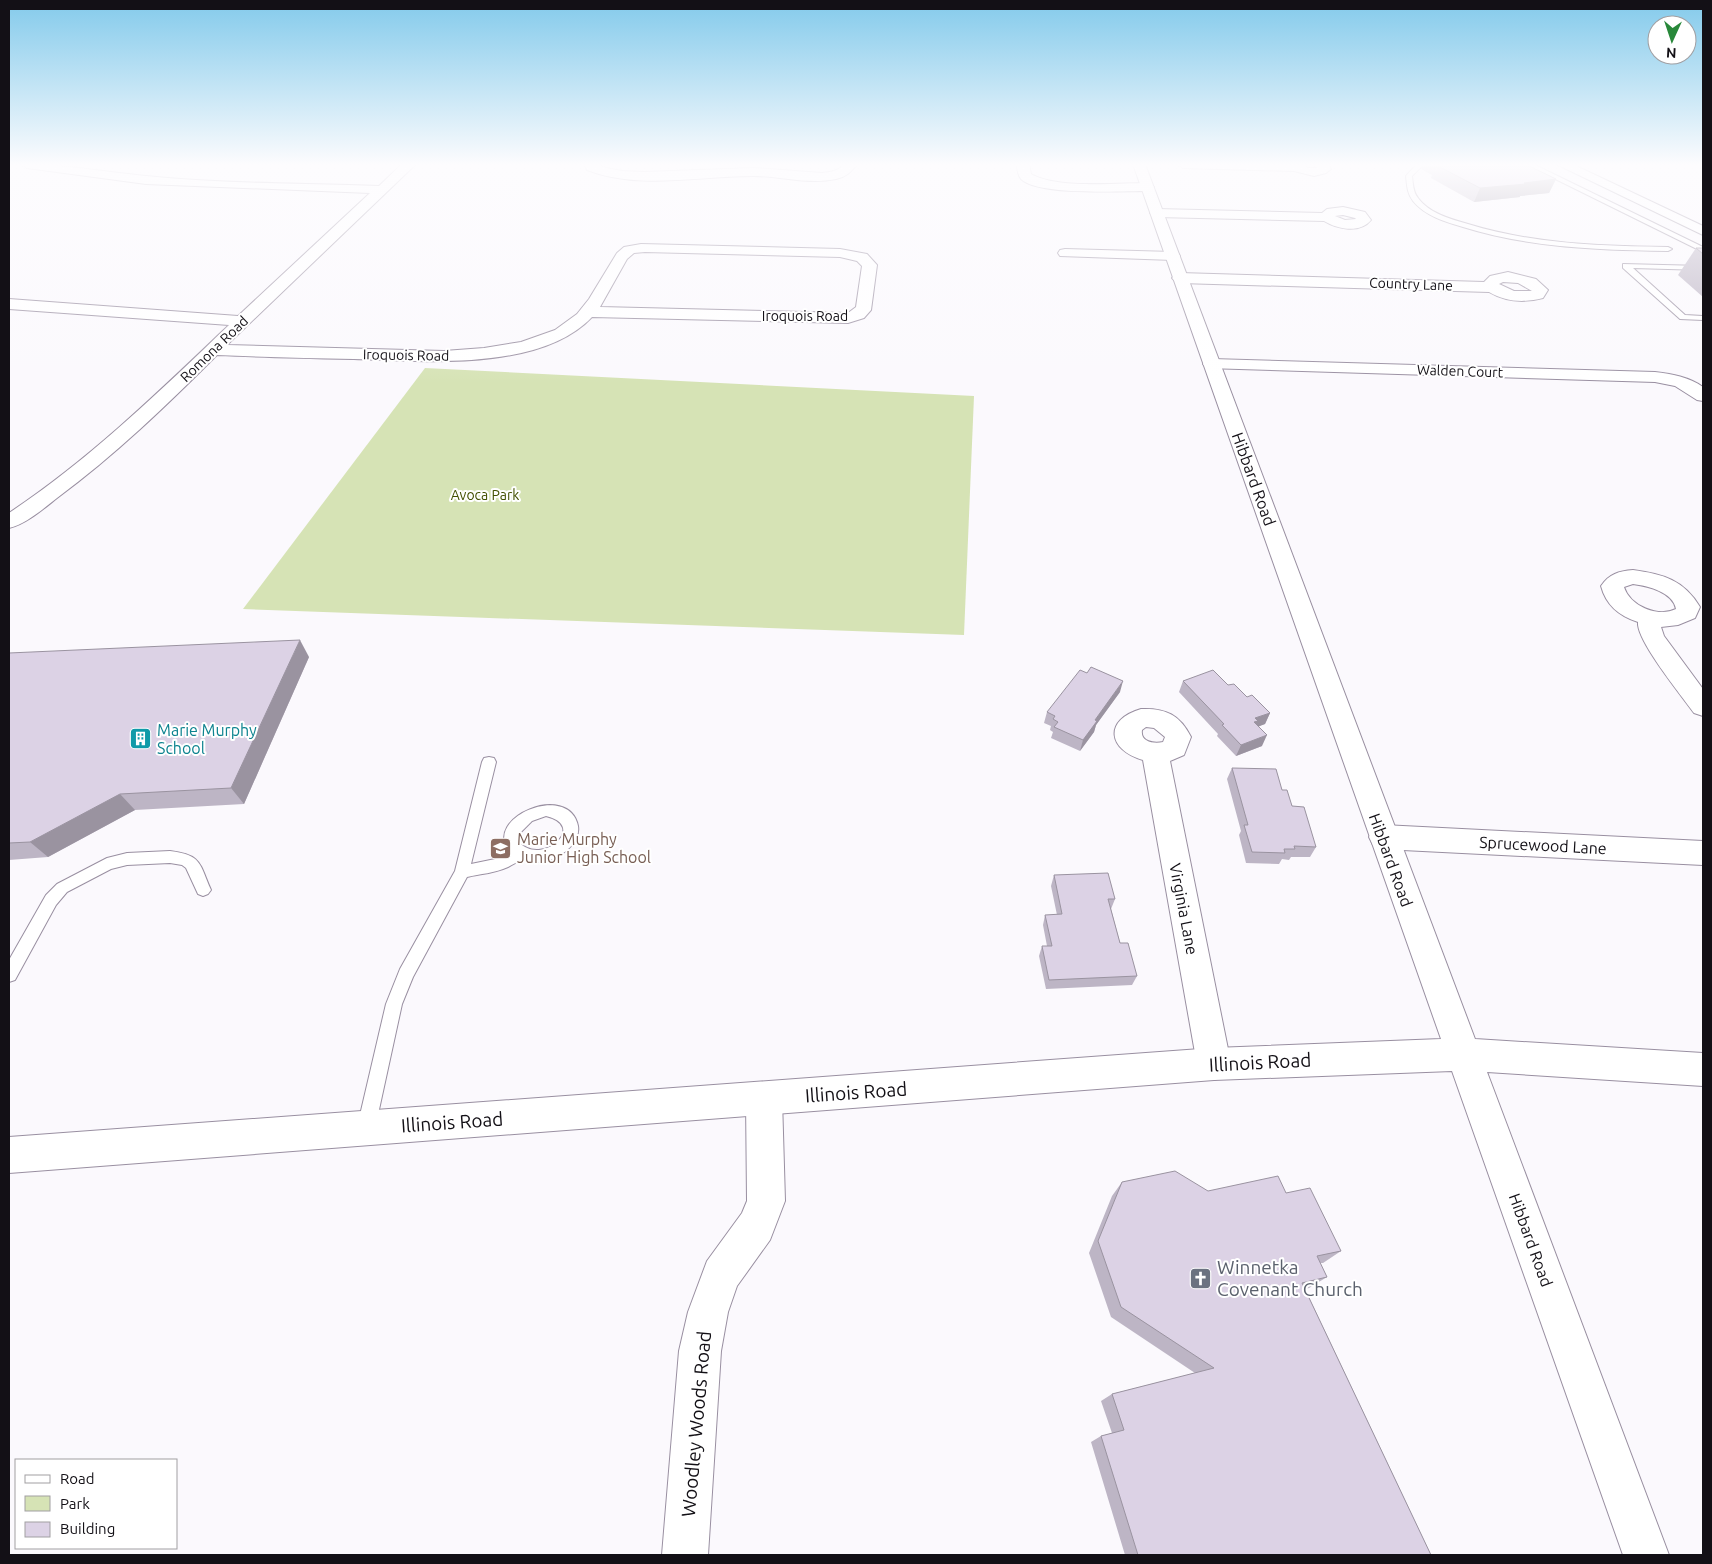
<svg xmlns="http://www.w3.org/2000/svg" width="1712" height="1564" font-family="Ubuntu,sans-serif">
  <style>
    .green { fill: #d6e3b5 }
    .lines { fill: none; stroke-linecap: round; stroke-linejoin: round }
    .service-casing { stroke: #998fa1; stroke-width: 2 }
    .minor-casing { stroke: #998fa1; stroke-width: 2 }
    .tertiary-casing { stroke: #998fa1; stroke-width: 2 }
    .primary-casing { stroke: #998fa1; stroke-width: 2 }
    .service { fill: #fff; fill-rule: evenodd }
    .minor { fill: #fff; fill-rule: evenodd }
    .tertiary { fill: #fff; fill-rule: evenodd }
    .primary { fill: #fff; fill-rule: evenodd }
    .wall { fill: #bdb5c5 }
    .shaded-wall { fill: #9a93a0 }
    .building { fill: #dcd2e5; stroke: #9a93a0 }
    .labels { text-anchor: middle; stroke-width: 4; stroke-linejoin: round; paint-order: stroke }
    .far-street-label { font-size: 14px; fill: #131016; stroke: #fff }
    .far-park-label { font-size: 14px; fill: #425000; stroke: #fff }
    .street-label { font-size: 16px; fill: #131016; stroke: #fff }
    .culture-label { font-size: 16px; fill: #0d838f; stroke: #fff; text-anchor: start }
    .education-label { font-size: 16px; fill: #785e54; stroke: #fff; text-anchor: start }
    .near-street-label { font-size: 19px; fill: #131016; stroke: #fff }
    .near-worship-label { font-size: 19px; fill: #5b616d; stroke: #fff; text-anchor: start }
  </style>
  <rect width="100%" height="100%" fill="#fbf9fd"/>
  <polygon class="green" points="425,368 974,396 964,635 243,609"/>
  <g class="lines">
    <defs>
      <g id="service">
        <path d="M1417 164H1424L1412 176C1413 184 1413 192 1418 198 1429 213 1450 219 1468 224 1533 244 1600 246 1668 247L1672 249 1668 251C1599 250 1530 248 1463 227 1446 222 1425 216 1413 201 1407 193 1407 185 1406 176Z"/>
        <polygon points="1525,164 1533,164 1703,247 1703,252"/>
        <polygon points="1623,264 1703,266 1703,270 1633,268 1685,315 1703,316 1703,320 1680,319 1623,268"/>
        <path d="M489 757 494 758 496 762 471 864 500 858 510 852C481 818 569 781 578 826 581 845 556 861 540 862 534 862 527 859 521 860 517 862 512 865 508 867 495 873 480 874 467 877L413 977 402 1004 375 1128 372 1134 366 1137 360 1134 357 1128 386 1004 400 969 455 871 482 762 484 758ZM546 816C589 826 541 867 519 842L520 833 532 821Z"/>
        <path d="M170 851C202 855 199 863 211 890L208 894 203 896 198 894 186 868 182 865 170 863 127 865 111 869 67 892 56 905 15 980 9 982V960L46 895 57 884 107 858 127 853Z"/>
      </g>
      <g id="minor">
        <path d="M21 164C63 164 104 172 146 176 223 184 301 183 379 186L402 164H416L227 345 444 351 484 348 521 342 555 330 577 314 589 299 617 253 624 247 641 244 840 249 867 254 877 265 871 310 864 318 848 323 592 317C540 372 423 361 354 359 309 358 263 357 217 355 166 406 115 455 57 498 43 509 26 524 9 528V513C90 459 159 392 229 325L9 309V299L238 316 370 193 146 184 27 168ZM645 252 840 257 857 261 862 266 856 307 848 313 600 307 627 259 634 253Z"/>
        <path d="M585 164H597L606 168 622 171 644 172 754 168 822 173C831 172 839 171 844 164H857C851 172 846 177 836 179 808 185 781 176 753 176 699 176 638 190 587 170Z"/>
        <path d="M1017 164H1029L1031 174C1057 189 1117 183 1148 183L1154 187 1148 191C1123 191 1038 196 1021 179 1018 175 1017 169 1017 164Z"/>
        <polygon points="1177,164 1302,164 1308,168 1317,168 1314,164 1327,164 1331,169 1326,173 1314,176 1294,171 1183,168"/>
        <path d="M1343 207 1365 212 1371 220C1360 234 1337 229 1324 221L1157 217 1150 213 1157 209 1322 213 1327 209ZM1343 215 1355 218 1356 219 1345 220 1335 216Z"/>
        <polygon points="1065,249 1173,252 1178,253 1180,256 1178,259 1173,260 1060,256 1058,253 1060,250"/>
        <path d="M1508 272 1536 279 1548 290 1543 298C1524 303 1506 302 1489 292L1180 283 1175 281 1172 278 1175 275 1180 273 1484 282 1490 276ZM1503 282 1518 283 1532 291H1514L1499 284Z"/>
        <path d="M1212 359 1655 372C1672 374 1689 377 1703 387V401L1697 400 1675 386 1655 382 1206 368 1203 364 1206 360Z"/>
        <path d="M1633 570C1663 574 1684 580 1700 607L1695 618 1678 625 1661 627 1664 636 1703 689V716L1694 713C1682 696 1636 640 1638 622 1619 616 1606 605 1601 586 1609 574 1619 571 1633 570ZM1633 584C1648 586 1673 592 1676 609 1658 618 1630 606 1624 587Z"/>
        <path d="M1141 709C1166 708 1180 715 1191 737L1184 755 1170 761 1231 1064 1226 1076 1214 1080 1202 1076 1197 1064 1143 760C1108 750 1103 720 1141 709ZM1146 727 1154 728 1165 737 1163 742C1154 744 1140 742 1142 730Z"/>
        <polygon points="1383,825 1703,841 1703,865 1383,849 1373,845 1369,837 1373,829"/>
        <polygon points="764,1082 776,1087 782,1099 785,1201 770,1240 737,1286 728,1312 721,1351 708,1555 662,1555 679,1351 688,1312 707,1261 742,1213 747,1201 746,1099 752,1087"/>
      </g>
      <polygon id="tertiary" points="1133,164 1145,164 1475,1039 1703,1053 1703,1086 1487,1072 1669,1555 1623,1555 1452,1071 1214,1080 9,1173 9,1137 1214,1048 1441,1039"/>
      <polygon id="primary" points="1556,164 1572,164 1703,226 1703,235"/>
    </defs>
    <use href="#service" class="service-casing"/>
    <use href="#minor" class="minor-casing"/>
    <use href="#tertiary" class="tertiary-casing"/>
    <use href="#primary" class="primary-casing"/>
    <use href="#service" class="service"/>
    <use href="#minor" class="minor"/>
    <use href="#tertiary" class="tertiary"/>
    <use href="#primary" class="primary"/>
  </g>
  <g class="wall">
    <polygon points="1423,164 1525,164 1556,179 1549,193 1520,196 1520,197 1474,202 1431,178 1432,175 1421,169"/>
    <polygon points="1696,248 1703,248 1703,297 1678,275"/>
    <polygon points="9,653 309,657 244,804 135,810 48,857 9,860"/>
    <polygon points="1183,681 1228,685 1247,697 1270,713 1265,724 1258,726 1262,746 1236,756 1217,736 1218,734 1179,692"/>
    <polygon points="1120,692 1096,725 1094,732 1080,751 1051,738 1053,732 1050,730 1051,726 1044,723 1047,712"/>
    <polygon points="1232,768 1282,790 1316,847 1310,857 1291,857 1289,860 1282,859 1279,864 1246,863 1239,835 1241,831 1227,779"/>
    <polygon points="1054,875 1115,899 1111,909 1120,943 1137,976 1132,985 1046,989 1039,956 1042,946 1047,946 1043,925 1045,915 1057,915 1051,886"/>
    <polygon points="1122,1182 1208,1191 1286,1193 1341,1251 1323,1263 1320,1263 1327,1277 1309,1288 1305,1289 1431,1555 1125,1555 1091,1442 1101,1436 1112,1433 1101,1401 1112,1394 1195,1373 1111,1317 1089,1253 1112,1196"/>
  </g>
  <g class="shaded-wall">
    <polygon points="1556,179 1549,193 1520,196 1520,197 1474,202 1480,188"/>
    <polygon points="300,640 309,657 244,804 231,788"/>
    <polygon points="1123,681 1120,692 1096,725 1094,732 1080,751 1083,740 1095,720"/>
    <polygon points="1270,713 1265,724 1255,728 1255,718"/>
    <polygon points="1267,735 1262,746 1236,756 1241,745"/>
    <polygon points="120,794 135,810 48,857 30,842"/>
  </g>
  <g class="building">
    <polygon points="1441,164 1525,164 1556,179 1524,183 1526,184 1480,188 1436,165"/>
    <polygon points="1696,248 1703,248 1703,254"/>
    <polygon points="300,640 231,788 120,794 30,842 9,843 9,653"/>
    <polygon points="1091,667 1123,681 1095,720 1097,721 1083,740 1054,727 1058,722 1053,719 1055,716 1047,712 1080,670 1087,673"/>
    <polygon points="1213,670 1228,685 1234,684 1247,697 1252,695 1270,713 1255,718 1258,721 1254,722 1267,735 1241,745 1222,725 1224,724 1183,681"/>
    <polygon points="1232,768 1276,769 1282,790 1287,790 1292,806 1304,807 1316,847 1294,846 1295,849 1284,849 1285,853 1252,852 1244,825 1248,825"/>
    <polygon points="1108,873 1115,899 1108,899 1120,943 1128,943 1137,976 1049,980 1042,946 1052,946 1045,915 1062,914 1054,875"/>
    <polygon points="1175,1171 1208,1191 1278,1176 1286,1193 1310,1188 1341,1251 1317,1256 1327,1277 1302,1283 1431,1555 1138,1555 1101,1436 1124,1430 1112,1394 1214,1368 1121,1307 1098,1241 1122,1182"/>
  </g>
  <linearGradient id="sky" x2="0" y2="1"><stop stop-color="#83caeb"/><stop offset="0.43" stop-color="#fdfcfe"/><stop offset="1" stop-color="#fdfcfe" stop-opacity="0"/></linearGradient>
  <rect width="1712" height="383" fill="url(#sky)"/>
  <defs>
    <symbol id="building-square" viewBox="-11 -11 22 22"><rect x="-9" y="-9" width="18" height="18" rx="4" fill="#0f9aa8" stroke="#fff"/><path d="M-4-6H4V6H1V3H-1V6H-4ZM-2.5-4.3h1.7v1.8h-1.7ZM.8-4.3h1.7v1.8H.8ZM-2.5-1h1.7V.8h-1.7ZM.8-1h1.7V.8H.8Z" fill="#fff"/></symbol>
    <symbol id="school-square" viewBox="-11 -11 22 22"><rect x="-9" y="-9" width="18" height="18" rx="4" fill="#8d6e63" stroke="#fff"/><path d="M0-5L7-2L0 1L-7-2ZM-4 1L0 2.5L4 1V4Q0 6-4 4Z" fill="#fff"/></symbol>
    <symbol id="church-square" viewBox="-11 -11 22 22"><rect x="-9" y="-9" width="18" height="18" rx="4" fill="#6b7280" stroke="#fff"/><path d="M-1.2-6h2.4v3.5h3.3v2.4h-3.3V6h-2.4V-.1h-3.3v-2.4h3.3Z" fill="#fff"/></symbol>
  </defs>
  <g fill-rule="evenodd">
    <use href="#building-square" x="128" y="726" width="25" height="25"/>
    <use href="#school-square" x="488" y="836" width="25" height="25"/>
    <use href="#church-square" x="1188" y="1266" width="25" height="25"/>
  </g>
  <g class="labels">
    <g class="far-street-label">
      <text transform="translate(1411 284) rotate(2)" y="5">Country Lane</text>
      <text x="805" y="321">Iroquois Road</text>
      <text transform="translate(214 349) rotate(-44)" y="5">Romona Road</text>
      <text transform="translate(406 355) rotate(1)" y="5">Iroquois Road</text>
      <text transform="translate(1460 371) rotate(2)" y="5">Walden Court</text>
    </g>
    <g class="far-park-label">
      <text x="485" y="500">Avoca Park</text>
    </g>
    <g class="street-label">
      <text transform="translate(1254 479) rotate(70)" y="6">Hibbard Road</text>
      <text transform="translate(1543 845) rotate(3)" y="6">Sprucewood Lane</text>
      <text transform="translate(1391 860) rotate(70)" y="6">Hibbard Road</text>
      <text transform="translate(1184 909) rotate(79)" y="6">Virginia Lane</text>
      <text transform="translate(1531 1240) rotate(70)" y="6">Hibbard Road</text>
    </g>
    <g class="culture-label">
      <text x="157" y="736">Marie Murphy<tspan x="157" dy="18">School</tspan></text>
    </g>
    <g class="education-label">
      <text x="517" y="845">Marie Murphy<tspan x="517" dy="18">Junior High School</tspan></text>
    </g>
    <g class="near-street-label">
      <text transform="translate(1260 1062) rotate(-3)" y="7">Illinois Road</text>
      <text transform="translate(856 1092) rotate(-4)" y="7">Illinois Road</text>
      <text transform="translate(452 1122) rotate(-4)" y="7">Illinois Road</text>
      <text transform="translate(696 1424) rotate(-85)" y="7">Woodley Woods Road</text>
    </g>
    <g class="near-worship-label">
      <text x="1217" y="1274">Winnetka<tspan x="1217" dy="22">Covenant Church</tspan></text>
    </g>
  </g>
  <rect width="1712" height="1564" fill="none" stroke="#131016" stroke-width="20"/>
  <rect x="15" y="1459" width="162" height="90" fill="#ffffff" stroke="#a19fa2"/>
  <rect x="25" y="1475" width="25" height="8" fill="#ffffff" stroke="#a19fa2"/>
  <text x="60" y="1484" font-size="15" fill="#131016">Road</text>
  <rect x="25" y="1496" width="25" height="15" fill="#d6e3b5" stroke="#a19fa2"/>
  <text x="60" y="1509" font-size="15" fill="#131016">Park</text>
  <rect x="25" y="1522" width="25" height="15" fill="#dcd2e5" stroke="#a19fa2"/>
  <text x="60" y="1534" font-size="15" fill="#131016">Building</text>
  <g transform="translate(1672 40) rotate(183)"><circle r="24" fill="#ffffff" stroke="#a19fa2"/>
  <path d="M0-4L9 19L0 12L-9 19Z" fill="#28883a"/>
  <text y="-8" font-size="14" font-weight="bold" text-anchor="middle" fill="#131016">N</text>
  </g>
</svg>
